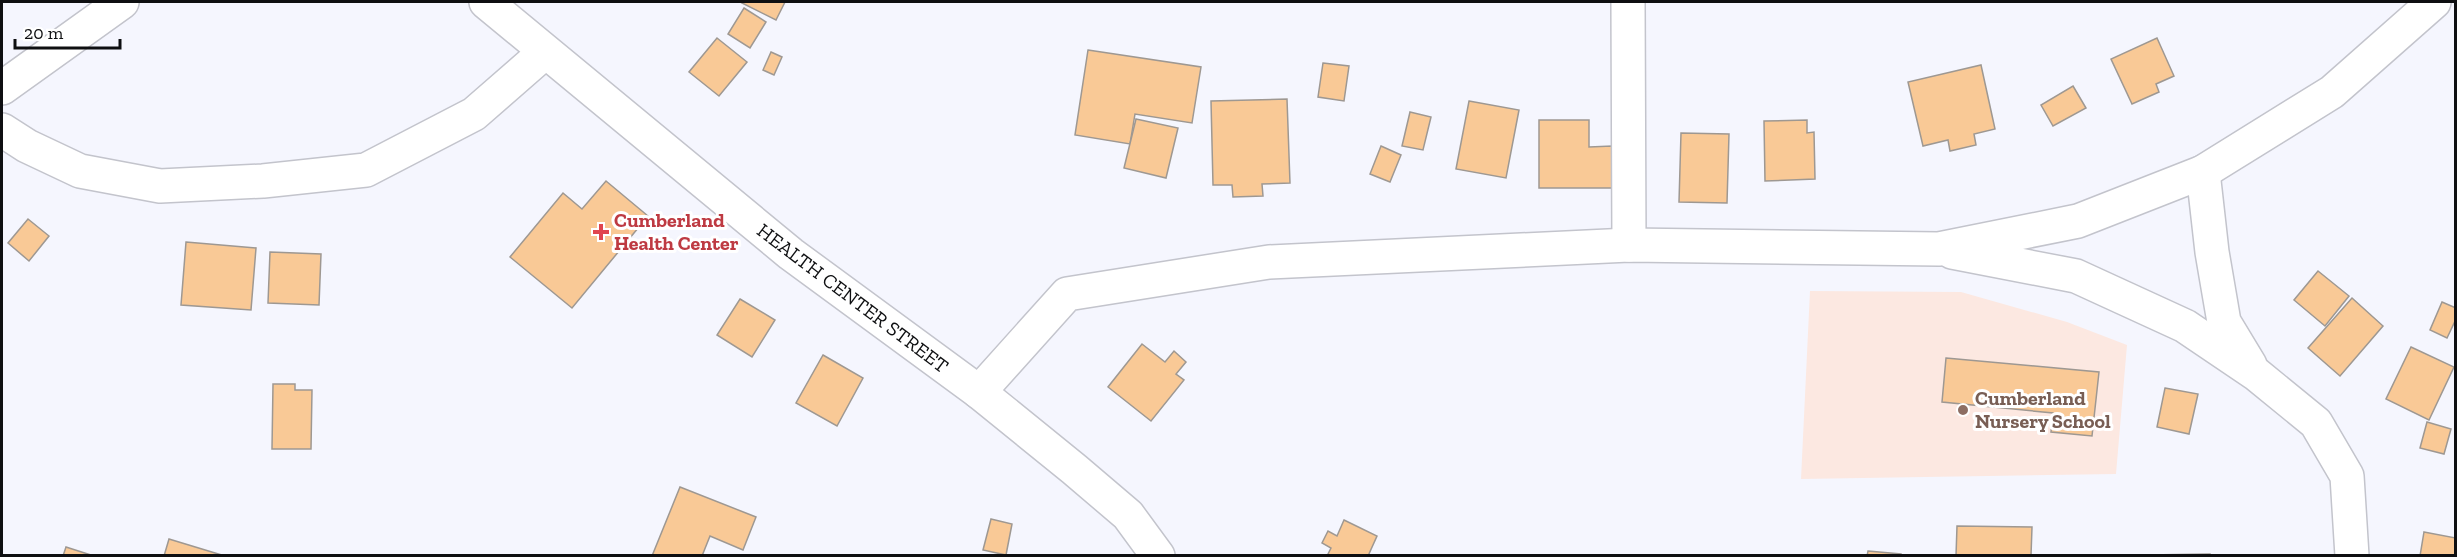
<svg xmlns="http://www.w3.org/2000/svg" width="2457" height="557" font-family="'Zilla Slab',serif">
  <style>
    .education { fill: #fce8e1 }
    .building { fill: #f9c996; stroke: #9e9892; stroke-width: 1.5 }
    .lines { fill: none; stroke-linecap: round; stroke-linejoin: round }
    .minor-casing { stroke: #c3c4cc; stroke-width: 36 }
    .minor { stroke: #fff; stroke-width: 33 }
    .health-dot { fill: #e0444e; stroke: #fff; stroke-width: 2 }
    .education-dot { fill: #8d6e63; stroke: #fff; stroke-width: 2 }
    .labels { text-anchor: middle; stroke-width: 6; stroke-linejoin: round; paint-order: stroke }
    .health-label { font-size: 20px; font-weight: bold; fill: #be3a42; stroke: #fff; text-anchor: start }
    .street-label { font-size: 20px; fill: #0e0f11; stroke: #fff }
    .education-label { font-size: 20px; font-weight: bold; fill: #785e54; stroke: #fff; text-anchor: start }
  </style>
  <rect width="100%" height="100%" fill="#f5f6fe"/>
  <polygon class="education" points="1810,291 1961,292 2067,322 2127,345 2116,474 1801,479"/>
  <g class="building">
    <polygon points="743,2 785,2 776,20 742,3"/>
    <polygon points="744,8 766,22 750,48 728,34"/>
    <polygon points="717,38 747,62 719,96 689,72"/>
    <polygon points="2157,38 2174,76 2156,84 2159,92 2132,104 2111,59"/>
    <polygon points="1088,50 1201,67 1192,123 1135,114 1130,144 1075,135"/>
    <polygon points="771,52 782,57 774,75 763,70"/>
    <polygon points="1323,63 1349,66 1344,101 1318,97"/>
    <polygon points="1981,65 1995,129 1974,134 1976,145 1950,151 1948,140 1923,146 1908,82"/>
    <polygon points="2073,86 2086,108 2053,126 2041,105"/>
    <polygon points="1287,99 1290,183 1262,184 1263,196 1233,197 1232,185 1213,185 1211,101"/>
    <polygon points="1469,101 1519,110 1506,178 1456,169"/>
    <polygon points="1410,112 1431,117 1423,150 1402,146"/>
    <polygon points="1136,119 1178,128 1166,178 1124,168"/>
    <polygon points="1539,120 1589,120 1589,147 1612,146 1612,188 1539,188"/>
    <polygon points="1807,120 1807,133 1814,132 1815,179 1765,181 1764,121"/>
    <polygon points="1681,133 1729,134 1727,203 1679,202"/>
    <polygon points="1381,146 1401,155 1390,182 1370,174"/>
    <polygon points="606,181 648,216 572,308 510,257 563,193 582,209"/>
    <polygon points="28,219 49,236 29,261 8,243"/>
    <polygon points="186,242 256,248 251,310 181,305"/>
    <polygon points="270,252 321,254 319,305 268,303"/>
    <polygon points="2318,271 2349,296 2325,326 2294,300"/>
    <polygon points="2352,298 2383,326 2340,376 2308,348"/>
    <polygon points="740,299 775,320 752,357 717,335"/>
    <polygon points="2442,302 2456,308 2456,319 2447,338 2430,330"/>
    <polygon points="1142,344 1165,362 1174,351 1186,362 1176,374 1184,380 1151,421 1108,387"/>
    <polygon points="2411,347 2454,367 2429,420 2386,399"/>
    <polygon points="823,355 863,378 837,426 796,403"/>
    <polygon points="1946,358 2099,372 2092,436 2051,432 2053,413 1942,402"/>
    <polygon points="273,384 295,384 295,390 312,390 311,449 272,449"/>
    <polygon points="2165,388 2198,394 2189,434 2157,427"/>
    <polygon points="2427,422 2451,429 2444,454 2420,448"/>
    <polygon points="680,487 756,517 743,550 710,536 702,556 652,556"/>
    <polygon points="991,519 1012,524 1006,555 983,550"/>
    <polygon points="1344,520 1377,536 1368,556 1327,556 1331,548 1322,543 1328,531 1337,536"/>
    <polygon points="1957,526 2032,527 2031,556 1956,556"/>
    <polygon points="2424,532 2456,538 2456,556 2420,556"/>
    <polygon points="169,539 225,556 164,556"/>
    <polygon points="66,547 94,556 63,556"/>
    <polygon points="1868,551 1901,554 1901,556 1867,556"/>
    <polygon points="2210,554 2210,556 2147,556 2147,555"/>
  </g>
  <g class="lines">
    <defs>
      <g id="minor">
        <polyline points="486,2 791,254 979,392 1074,469 1128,515 1158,556"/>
        <polyline points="1628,2 1629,245"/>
        <polyline points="2,88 122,2"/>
        <polyline points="2,130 27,146 80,171 160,186 263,181 366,170 474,114 545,52"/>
        <polyline points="2203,172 2212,252 2224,322 2250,365"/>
        <polyline points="1952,252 2076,276 2185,326 2256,374 2316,423 2347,476 2352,556"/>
        <polyline points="979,392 1067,294 1269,262 1629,245 1939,249 2078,221 2203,172 2332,92 2434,2"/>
      </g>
    </defs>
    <use href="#minor" class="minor-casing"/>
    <use href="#minor" class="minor"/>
  </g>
  <path class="health-dot" d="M598 223h6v6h6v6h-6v6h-6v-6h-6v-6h6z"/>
  <circle class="education-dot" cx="1963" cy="410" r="6"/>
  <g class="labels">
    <g class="health-label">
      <text x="614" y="227">Cumberland<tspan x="614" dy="23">Health Center</tspan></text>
    </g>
    <g class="street-label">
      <text transform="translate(853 298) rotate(37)" y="7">HEALTH CENTER STREET</text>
    </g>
    <g class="education-label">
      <text x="1975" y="405">Cumberland<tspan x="1975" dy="23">Nursery School</tspan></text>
    </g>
  </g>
  <rect width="2457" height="557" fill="none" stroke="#0e0f11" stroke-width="6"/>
  <path d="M15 39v9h105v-9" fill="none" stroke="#0e0f11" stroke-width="3"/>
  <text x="24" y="39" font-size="18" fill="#0e0f11" stroke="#ffffff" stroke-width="4.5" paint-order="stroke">20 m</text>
</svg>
